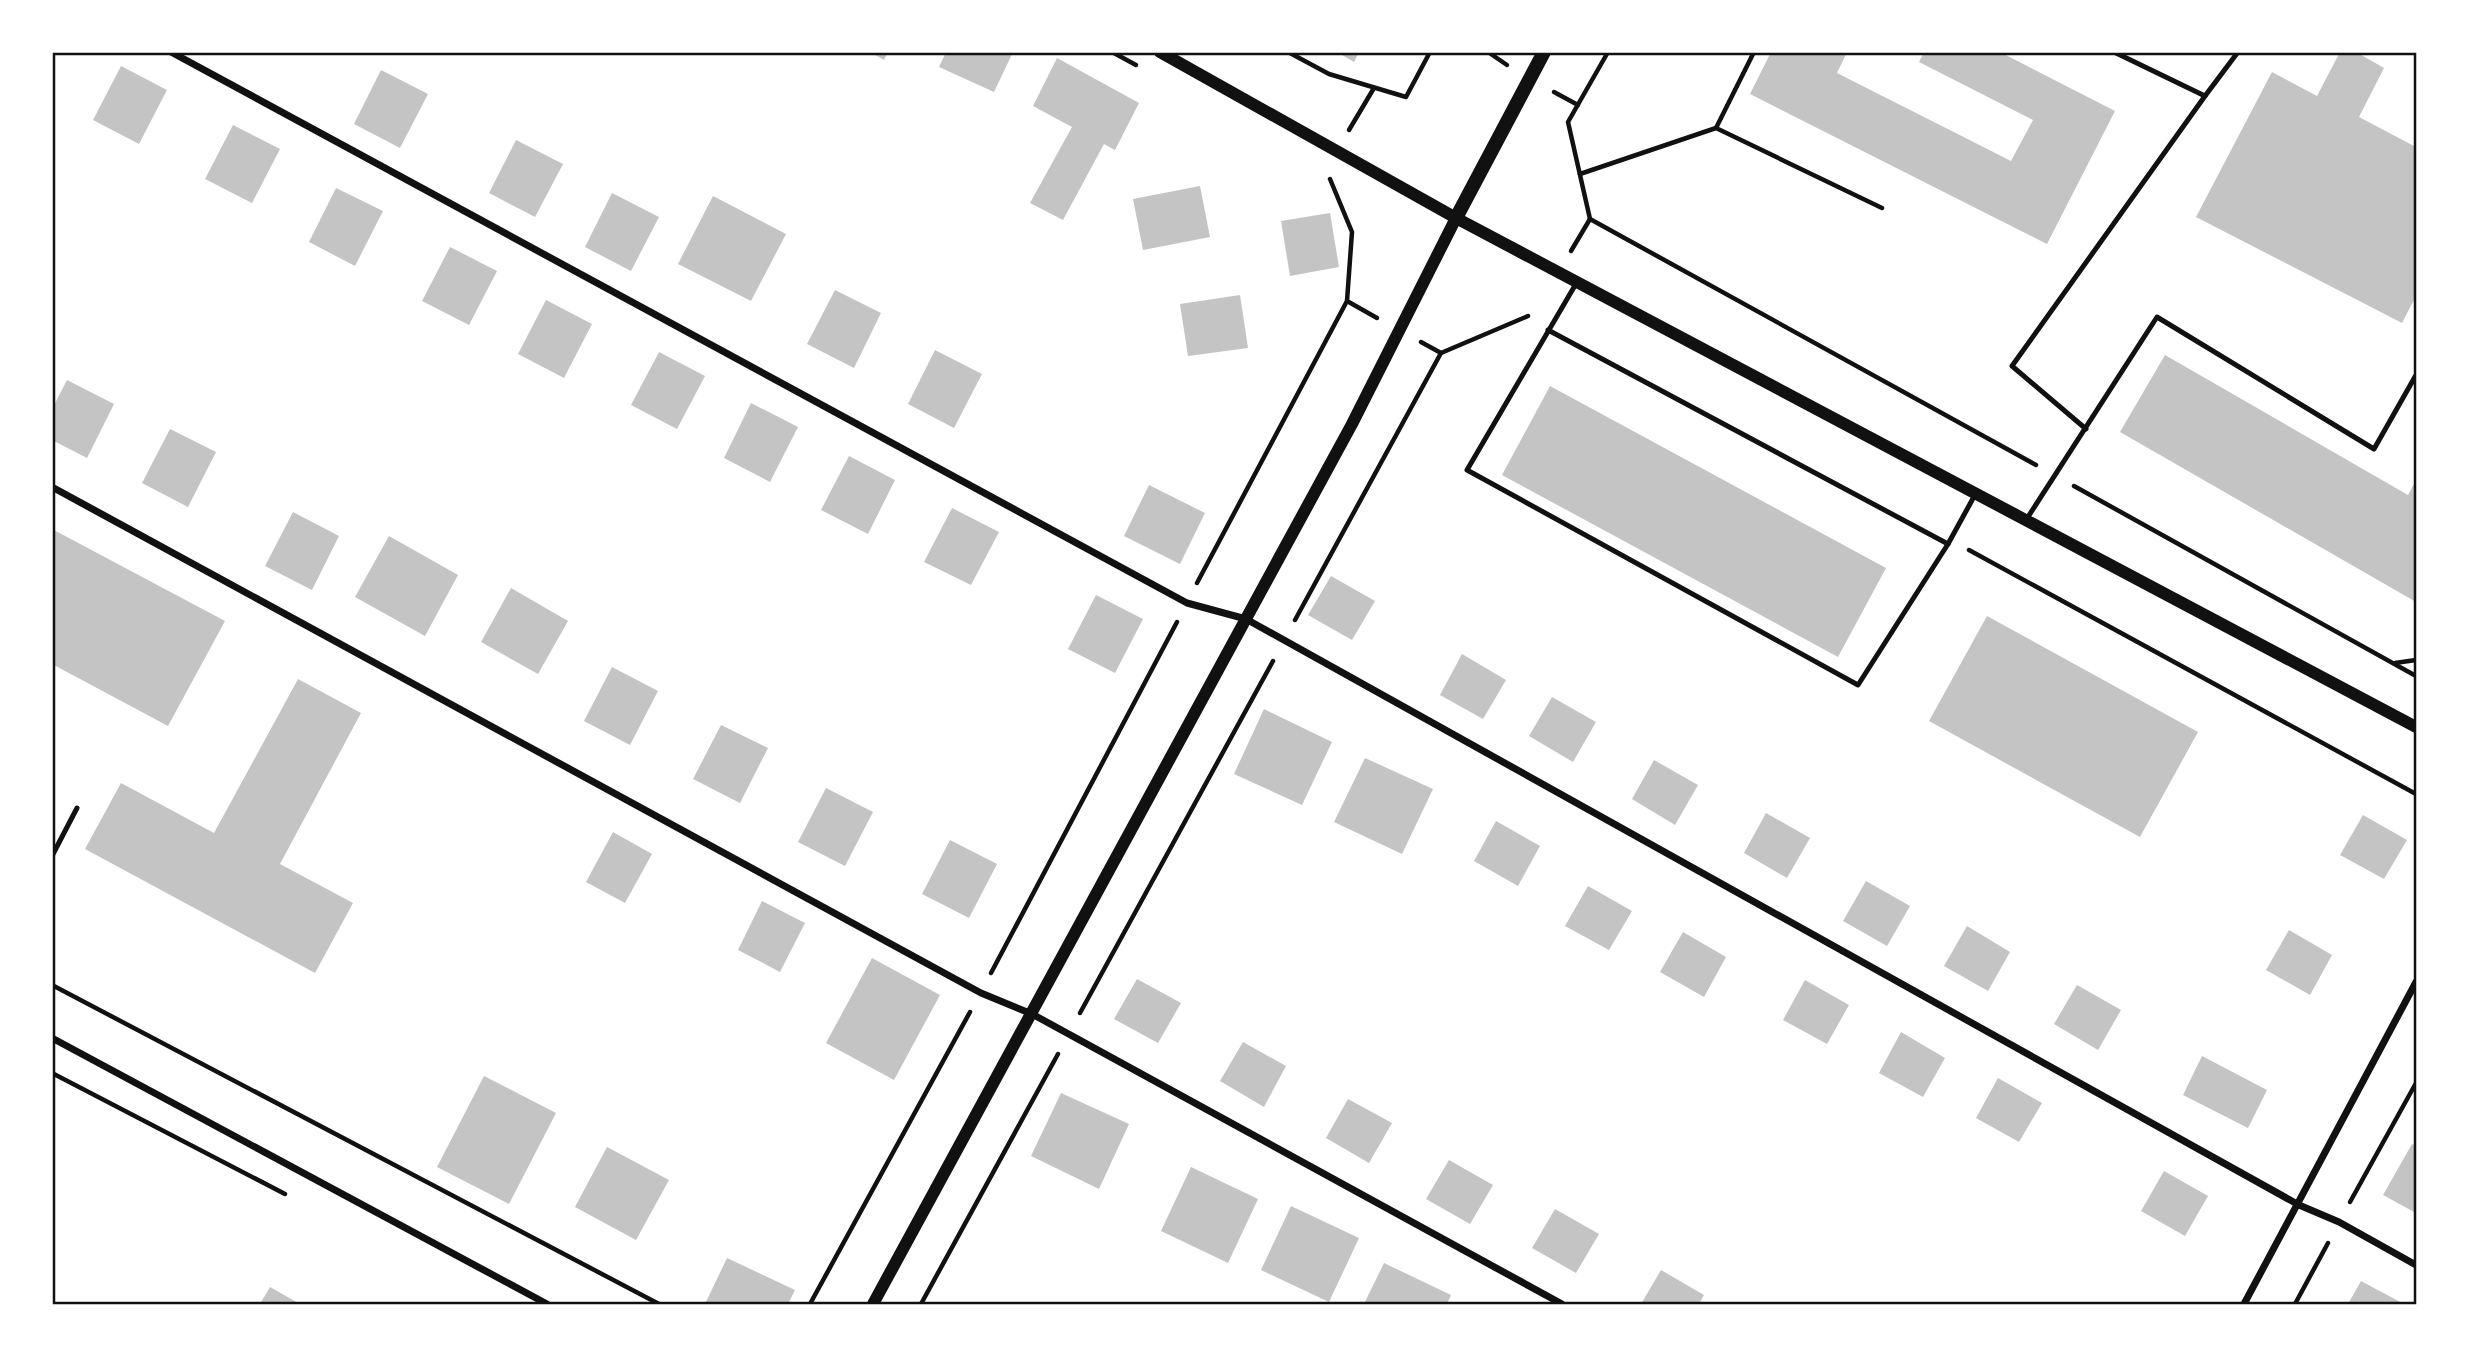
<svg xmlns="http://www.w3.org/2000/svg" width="2469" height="1357" font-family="Rubik,sans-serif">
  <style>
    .building { fill: #c4c4c4 }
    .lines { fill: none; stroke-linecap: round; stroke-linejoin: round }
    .path { stroke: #111; stroke-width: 4.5 }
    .service { stroke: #111; stroke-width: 5 }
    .minor { stroke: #111; stroke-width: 7 }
    .tertiary { stroke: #111; stroke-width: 12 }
    .secondary { stroke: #111; stroke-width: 14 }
    .neatline { fill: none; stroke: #111; stroke-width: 2.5 }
  </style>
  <rect width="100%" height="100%" fill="#fff"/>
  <g class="building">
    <polygon points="870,52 888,52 884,60"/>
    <polygon points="946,52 1013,52 994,92 939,67"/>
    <polygon points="1337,52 1359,52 1354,62"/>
    <polygon points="1771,52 1847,52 1837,73 2011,161 2033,120 1919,62 1924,52 2000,52 2115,111 2047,244 1750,94"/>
    <polygon points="2340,52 2356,52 2384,68 2359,117 2416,147 2416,296 2402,323 2196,217 2272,72 2317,96"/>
    <polygon points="1057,58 1139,103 1115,150 1104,144 1063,220 1030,203 1072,127 1033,106"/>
    <polygon points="121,66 167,90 139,144 93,120"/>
    <polygon points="381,70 428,94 400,148 354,124"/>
    <polygon points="233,125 280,149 252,203 205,179"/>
    <polygon points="516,140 563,164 535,217 489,193"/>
    <polygon points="1200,186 1210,237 1143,250 1133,199"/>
    <polygon points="336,188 383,211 355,266 309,242"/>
    <polygon points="612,193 659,217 631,271 585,247"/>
    <polygon points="713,196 786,234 751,301 678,264"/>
    <polygon points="1330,213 1339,267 1290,276 1281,221"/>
    <polygon points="450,247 497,271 469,325 422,301"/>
    <polygon points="835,290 881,313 854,368 807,344"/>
    <polygon points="1240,295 1248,348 1188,356 1180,304"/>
    <polygon points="546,300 592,324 564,378 518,354"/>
    <polygon points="935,350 982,374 954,428 908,404"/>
    <polygon points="659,352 705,376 677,429 631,405"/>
    <polygon points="2165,355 2408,495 2416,480 2416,602 2120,432"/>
    <polygon points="67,380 114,404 87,458 52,440 52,409"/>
    <polygon points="1550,386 1886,568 1838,657 1502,475"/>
    <polygon points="751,403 798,427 770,482 724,458"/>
    <polygon points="170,429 216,452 188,507 142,483"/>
    <polygon points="849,456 895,480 868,534 821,510"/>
    <polygon points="1149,485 1205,513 1180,564 1124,536"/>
    <polygon points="952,508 999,532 971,585 924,562"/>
    <polygon points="293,512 339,536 312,590 265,566"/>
    <polygon points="52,529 225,621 168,726 52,664"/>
    <polygon points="389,536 458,575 425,636 355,597"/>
    <polygon points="1331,576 1375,601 1352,640 1308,615"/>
    <polygon points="511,588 568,621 538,674 481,642"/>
    <polygon points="1096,595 1143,619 1115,673 1068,649"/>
    <polygon points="1987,616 2198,732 2140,837 1929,721"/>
    <polygon points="1462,654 1506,680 1483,719 1440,695"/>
    <polygon points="612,667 658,691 630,745 584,721"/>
    <polygon points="298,679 361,713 280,864 353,903 315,973 85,849 121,783 214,833"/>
    <polygon points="1552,697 1596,722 1573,762 1529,736"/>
    <polygon points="1264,709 1332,742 1302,805 1234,774"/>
    <polygon points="721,725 768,748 740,803 693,779"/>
    <polygon points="1365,758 1433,789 1402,854 1334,822"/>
    <polygon points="1654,760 1698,785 1675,825 1632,799"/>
    <polygon points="826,788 873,812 845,866 798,842"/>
    <polygon points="1766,813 1810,838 1787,878 1744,853"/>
    <polygon points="2363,815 2407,840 2384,879 2340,855"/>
    <polygon points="1496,821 1540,846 1518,886 1474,861"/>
    <polygon points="613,832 652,854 625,903 586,882"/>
    <polygon points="950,840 997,864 969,918 922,894"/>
    <polygon points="1866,881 1910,906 1887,946 1843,921"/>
    <polygon points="1588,886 1632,911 1609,950 1565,926"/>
    <polygon points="762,901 805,923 780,972 738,950"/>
    <polygon points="1967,926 2010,952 1988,991 1944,966"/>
    <polygon points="2289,930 2332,955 2310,995 2266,970"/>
    <polygon points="1683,932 1726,957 1704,997 1660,972"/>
    <polygon points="872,958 940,995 894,1080 826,1043"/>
    <polygon points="1137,979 1181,1003 1158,1043 1114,1019"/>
    <polygon points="1805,980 1849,1005 1827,1044 1783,1020"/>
    <polygon points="2077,985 2121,1010 2098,1050 2054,1024"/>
    <polygon points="1901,1032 1945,1058 1923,1097 1879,1073"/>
    <polygon points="1243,1042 1286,1066 1264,1107 1220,1081"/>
    <polygon points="2202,1056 2267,1090 2248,1128 2183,1095"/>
    <polygon points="484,1076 556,1113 509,1204 437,1167"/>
    <polygon points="1998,1078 2042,1103 2019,1142 1976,1118"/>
    <polygon points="1061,1093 1129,1124 1099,1189 1031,1156"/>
    <polygon points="1348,1099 1392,1123 1369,1163 1326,1138"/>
    <polygon points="2412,1144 2416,1146 2416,1213 2383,1195"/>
    <polygon points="607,1147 669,1180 636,1240 575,1207"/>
    <polygon points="1449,1160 1493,1185 1470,1224 1426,1199"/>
    <polygon points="1191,1167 1258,1199 1228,1263 1161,1231"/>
    <polygon points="2164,1171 2208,1196 2185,1236 2141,1211"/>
    <polygon points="1291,1206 1359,1238 1329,1302 1261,1270"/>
    <polygon points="1555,1209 1599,1234 1576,1273 1532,1248"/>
    <polygon points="727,1258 795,1290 788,1304 705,1304"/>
    <polygon points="1384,1263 1451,1295 1447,1304 1364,1304"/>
    <polygon points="1661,1270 1704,1295 1699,1304 1641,1304"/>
    <polygon points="2361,1281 2404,1304 2348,1304"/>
    <polygon points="270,1287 300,1304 260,1304"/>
  </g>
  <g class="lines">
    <g class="path">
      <polyline points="1112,52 1136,65"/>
      <polyline points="1288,52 1329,74 1406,97 1430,52"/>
      <polyline points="1488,52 1507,65"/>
      <polyline points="1608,52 1568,122 1590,219 2036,465"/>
      <polyline points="1554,92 1578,105"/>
      <polyline points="1716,128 1754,52"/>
      <polyline points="1349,130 1374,88"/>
      <polyline points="1580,174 1716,128 1882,208"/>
      <polyline points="1571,251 1590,219"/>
      <polyline points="1347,301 1377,318"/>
      <polyline points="1421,342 1441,353 1528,316"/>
      <polyline points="2074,486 2416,676"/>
      <polyline points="1969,550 2416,794"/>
      <polyline points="1197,583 1347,301 1352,232 1330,179"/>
      <polyline points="1295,620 1441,353"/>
      <polyline points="2395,663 2416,660"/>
      <polyline points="991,973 1177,622"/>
      <polyline points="52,985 659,1304"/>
      <polyline points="1080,1013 1273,661"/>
      <polyline points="52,1073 285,1194"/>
      <polyline points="2350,1202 2416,1083"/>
      <polyline points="810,1304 970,1012"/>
      <polyline points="921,1304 1058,1054"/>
      <polyline points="2295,1304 2328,1243"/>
    </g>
    <g class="service">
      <polyline points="2205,96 2238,52"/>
      <polyline points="1577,282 1467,470 1858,685 1948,544 1976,493"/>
      <polyline points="1548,330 1948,544"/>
      <polyline points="2086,429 2012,366 2205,96 2114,52"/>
      <polyline points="2026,520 2157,317 2374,449 2416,375"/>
      <polyline points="52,856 77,808"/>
    </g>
    <g class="minor">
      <polyline points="171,52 1187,603 1246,619 2299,1205 2339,1222 2416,1265"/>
      <polyline points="52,487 981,993 1032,1014 1562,1304"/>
      <polyline points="52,1038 547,1304"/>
      <polyline points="2244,1304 2416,982"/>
    </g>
    <g class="tertiary">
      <polyline points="1160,52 1456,218 2416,727"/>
      <polyline points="873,1304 1352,424 1456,218"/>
    </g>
    <polyline class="secondary" points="1456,218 1544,52"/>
  </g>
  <rect width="2469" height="1357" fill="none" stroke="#ffffff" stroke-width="108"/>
  <rect x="54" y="54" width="2361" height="1249" class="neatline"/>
</svg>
